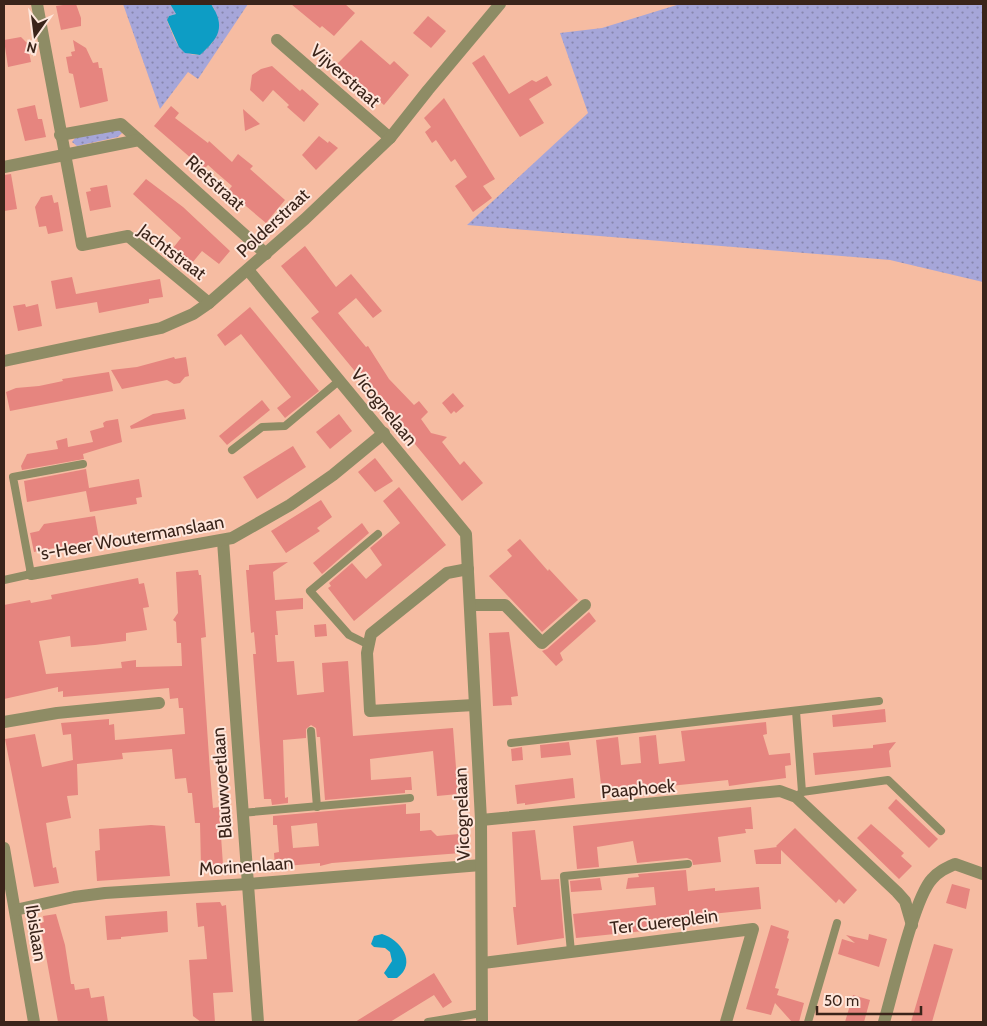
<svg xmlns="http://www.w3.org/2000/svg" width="987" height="1026" font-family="Cabin,sans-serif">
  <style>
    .grass { fill: url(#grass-dots) }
    .water { fill: #0d9dc5 }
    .building { fill: #e6857f; fill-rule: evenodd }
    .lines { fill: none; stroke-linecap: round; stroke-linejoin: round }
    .service { stroke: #8e8c65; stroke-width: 8 }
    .minor { stroke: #8e8c65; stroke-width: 12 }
    .tertiary { stroke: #8e8c65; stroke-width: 12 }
    .labels { text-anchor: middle; stroke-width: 4; stroke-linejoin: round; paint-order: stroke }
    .street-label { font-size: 18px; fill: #3a241a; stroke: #fee6db }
  </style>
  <defs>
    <pattern id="grass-dots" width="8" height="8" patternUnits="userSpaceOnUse" patternTransform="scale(1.25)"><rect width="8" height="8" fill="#a6a6d9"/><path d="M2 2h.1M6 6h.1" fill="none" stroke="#8887af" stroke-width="1.8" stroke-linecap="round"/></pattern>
  </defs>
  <rect width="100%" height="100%" fill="#f6bca2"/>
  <g class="grass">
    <path d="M123 4H170L176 14 169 16 167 21C175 38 177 56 200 55L213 42 215 10 211 4H248L198 79 188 72 160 109Z"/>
    <polygon points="680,4 983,4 983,282 890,260 467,225 588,113 560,33 602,28"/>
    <polygon points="118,129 122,133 118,137 77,146 72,142 76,137"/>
  </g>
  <g class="water">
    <path d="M170 4H211C226 27 219 38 200 55L185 53 179 47 167 20 169 16 176 14Z"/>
    <path d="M382 934C400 939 418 963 397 978H388L384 973 392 961 390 952 385 948 374 947 371 944 374 936Z"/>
  </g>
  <g class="building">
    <polygon points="70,4 76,4 81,18 81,26 61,30 56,6"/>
    <polygon points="291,4 345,4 355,13 334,36 322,26 320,28"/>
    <polygon points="428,16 446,31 431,48 413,33"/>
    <polygon points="21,37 27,43 31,62 8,67 4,40"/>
    <polygon points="73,40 86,48 93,63 98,62 99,68 102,68 108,101 80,108 73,74 69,73 66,57 72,56 71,52 75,51"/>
    <polygon points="361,40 390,65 394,61 409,75 384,105 337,64"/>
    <polygon points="484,55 509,94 532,80 536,82 547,76 552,85 529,99 544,123 520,137 472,63"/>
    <polygon points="272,66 300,91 302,89 319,104 304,122 287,107 289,105 273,90 263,102 250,90 252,75 261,69"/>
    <polygon points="444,98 495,179 483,186 492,198 473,212 455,186 467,177 455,159 451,162 436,140 432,143 425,132 431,127 424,118"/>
    <polygon points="35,105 38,119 42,119 46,137 25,141 17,109"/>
    <polygon points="171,106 179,113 175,118 208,143 209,141 232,162 238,154 253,166 250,169 285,200 266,223 228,191 232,186 218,174 208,165 204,169 192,159 154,126"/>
    <polygon points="243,109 260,124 245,131"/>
    <polygon points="319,136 328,143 329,141 338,148 316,170 302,155"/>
    <polygon points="11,174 17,209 4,211 4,175"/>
    <polygon points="146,179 183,207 230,251 219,264 202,251 192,263 173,248 181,238 133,194"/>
    <polygon points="107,185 111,207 90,211 86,192 91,191 90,188"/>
    <polygon points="52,195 54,203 58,202 63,231 48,234 46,226 39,227 35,207 41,197"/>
    <polygon points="305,246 336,287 351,274 382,311 373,318 356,298 338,313 366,347 368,346 389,379 414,405 419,401 428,412 421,419 431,433 447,437 442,442 460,465 464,461 483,483 462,501 311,318 319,312 281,266"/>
    <polygon points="72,277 76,294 160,279 163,297 149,299 149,303 99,313 97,302 56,309 51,281"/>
    <polygon points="25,304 26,307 38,304 42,326 18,331 13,306"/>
    <polygon points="250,307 319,391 285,418 277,408 291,397 241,334 225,346 217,335"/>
    <polygon points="174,357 175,359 186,357 189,376 185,377 180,383 174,384 167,380 122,389 111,370 137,367"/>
    <polygon points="109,372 113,391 10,411 6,392 16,388 39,386 63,381 62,379"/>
    <polygon points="453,393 464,406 456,413 454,411 451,414 442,403"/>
    <polygon points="262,400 270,410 227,445 219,436"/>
    <polygon points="184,409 186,419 131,429 130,426 153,414"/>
    <polygon points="339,414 352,431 330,449 316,432"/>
    <polygon points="118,419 122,442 83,454 84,459 22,470 21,466 27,454 58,449 56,441 67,438 68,447 93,442 90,431 104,427 103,423 106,421"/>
    <polygon points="293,446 306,467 257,499 243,477"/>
    <polygon points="375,458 393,481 375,492 358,472"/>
    <polygon points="86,469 89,488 139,479 142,497 136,498 137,504 90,512 86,491 27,502 24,481"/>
    <polygon points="399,487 446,545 354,621 328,588 331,586 329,583 352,563 366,579 382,565 370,548 400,523 383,501"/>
    <polygon points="321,500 332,517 317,528 320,531 286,553 271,531"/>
    <polygon points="95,516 99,539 34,552 30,533 39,531 44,524"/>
    <polygon points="362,523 369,533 322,574 313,563"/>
    <polygon points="520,539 548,571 549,569 578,600 542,632 489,576 512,556 507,550"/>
    <polygon points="288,562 273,572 275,600 303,598 303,609 276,611 278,635 275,635 277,662 294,661 297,695 324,692 322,663 348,661 353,736 453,728 458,794 437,796 433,751 370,759 371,780 411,777 412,790 405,790 405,793 325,800 320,737 317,737 316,728 311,725 306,729 306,738 283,740 285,798 288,797 288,803 272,805 271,799 264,799 253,654 256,654 254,632 251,633 246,570 249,570 249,565"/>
    <polygon points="198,570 199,575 201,575 206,637 201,638 210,772 213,808 219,807 223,865 201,867 200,823 195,823 192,793 188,793 186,778 175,779 172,749 122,753 123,759 77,764 78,795 67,796 71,818 46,823 53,868 56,867 59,883 34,887 5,739 35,734 42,767 73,760 71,734 63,735 61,723 109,719 109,725 114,724 115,740 185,734 183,708 179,708 178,698 170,699 169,688 63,697 63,691 58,692 58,687 4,699 4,605 30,600 31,603 52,599 51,595 138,578 139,584 144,583 149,607 143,608 147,630 126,633 126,641 95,645 71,647 70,636 39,641 46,674 122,668 121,662 136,660 136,667 182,666 181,643 177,643 176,622 173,620 178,613 176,572"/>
    <polygon points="589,612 596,621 560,653 563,660 556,666 542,651 547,649"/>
    <polygon points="326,624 327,636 315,637 314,625"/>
    <polygon points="509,632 518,696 511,697 512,705 493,706 489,633"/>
    <polygon points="885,709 886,722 833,727 832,715"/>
    <polygon points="766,722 767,734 763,735 769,755 790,753 791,765 785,766 786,778 729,786 728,780 602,793 596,740 618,737 621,765 641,763 639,737 656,735 659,764 685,761 681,731"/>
    <polygon points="569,742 571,755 541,758 540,745"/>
    <polygon points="896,742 889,751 891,767 815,775 813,753 873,748 873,745"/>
    <polygon points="522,747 523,760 512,761 511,749"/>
    <polygon points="573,778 575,798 525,805 525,803 517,804 515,785"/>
    <polygon points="896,799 938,839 929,848 888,808"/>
    <path d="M406 804V814L420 813V831L431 830 437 836 459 834 461 853 332 863 320 866V863L275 867 274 853 279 852 277 825H273V816ZM317 823 319 846 293 848 291 826Z"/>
    <polygon points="751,807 753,829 745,829 746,833 718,837 721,862 693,865 692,860 687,858 637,863 633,841 597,847 599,867 577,869 573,826"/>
    <polygon points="871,824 904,853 901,856 912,866 899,879 857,838"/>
    <polygon points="151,825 165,826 170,876 97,881 95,851 100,850 99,829"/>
    <polygon points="795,828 857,890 844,904 839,899 836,903 781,850 781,864 756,864 754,850 777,847 776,846"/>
    <polygon points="535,830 541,880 559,879 564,938 517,945 513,907 516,907 512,832"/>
    <polygon points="686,870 688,891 715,888 715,891 759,887 761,909 691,916 692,926 576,938 573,914 656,905 654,887 626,889 628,878 639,877 638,874"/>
    <polygon points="600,878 602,890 571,892 570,881"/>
    <polygon points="952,884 970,889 966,909 946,903"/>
    <polygon points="220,902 222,906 226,905 233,992 213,993 215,1022 201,1022 193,1016 189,960 207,959 204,926 198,927 196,903"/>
    <polygon points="167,911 168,932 121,937 121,939 107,940 105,916"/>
    <polygon points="56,914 65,945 71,984 74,984 75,990 89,988 91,998 104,996 108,1022 58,1022 40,923 44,922 43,916"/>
    <polygon points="771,925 789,931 787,938 789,939 775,988 779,989 777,995 804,1003 799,1022 792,1022 775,1003 771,1015 746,1009"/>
    <polygon points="869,934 887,939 879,967 838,954 842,939 855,943 846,935 868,940"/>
    <polygon points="934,944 953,949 932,1022 911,1022"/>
    <polygon points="434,973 452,1002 443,1008 434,995 390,1022 355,1022"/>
    <polygon points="853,995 870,1000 864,1022 845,1022"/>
  </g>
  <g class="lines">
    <g class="service">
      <polyline points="232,450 262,427 285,426 340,380"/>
      <polyline points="4,580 31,574 13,477 83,464"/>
      <polyline points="367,644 349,635 310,591 378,534"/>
      <polyline points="796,711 802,792"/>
      <polyline points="311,731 317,807"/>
      <polyline points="511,743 879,701"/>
      <polyline points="796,797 802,792 888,780 941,831"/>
      <polyline points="241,813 410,798"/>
      <polyline points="571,952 564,876 688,864"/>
      <polyline points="428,1022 482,1013"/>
      <polyline points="808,1022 837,923"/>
    </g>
    <g class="minor">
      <polyline points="37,4 82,245 128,236 209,303"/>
      <polyline points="277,40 390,138"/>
      <polyline points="60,135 121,124 139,140"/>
      <polyline points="4,167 139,140 266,254"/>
      <polyline points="223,541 258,1022"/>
      <polyline points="468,569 447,573 371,634 367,653 370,711 474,705"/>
      <polyline points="31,574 232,538 290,505 333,475 384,433"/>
      <polyline points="470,605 505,605 542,643 585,605"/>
      <polyline points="4,722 57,713 159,703"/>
      <polyline points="481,820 780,791 796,797 897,892 905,901 912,925"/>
      <polyline points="4,848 34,1022"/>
      <polyline points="15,910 74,897 105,893 248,884 481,865"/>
      <polyline points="483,963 753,929 726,1022"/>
      <path d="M884 1022C893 992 914 898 932 879 939 871 946 868 955 864L983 874"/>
    </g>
    <g class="tertiary">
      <polyline points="248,270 466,534 481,820 482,1022"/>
      <polyline points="4,361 161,328 193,314 209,303 305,219 390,138 428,90 500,4"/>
    </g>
  </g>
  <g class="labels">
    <g class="street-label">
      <text transform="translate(345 76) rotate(41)" y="6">Vijverstraat</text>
      <text transform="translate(215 183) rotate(42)" y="6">Rietstraat</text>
      <text transform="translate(273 223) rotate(-43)" y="6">Polderstraat</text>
      <text transform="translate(172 252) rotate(37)" y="6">Jachtstraat</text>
      <text transform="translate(384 407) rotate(51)" y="6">Vicognelaan</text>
      <text transform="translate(131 538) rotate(-10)" y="6">'s-Heer Woutermanslaan</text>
      <text transform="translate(222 783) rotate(-94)" y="6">Blauwvoetlaan</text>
      <text transform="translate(638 789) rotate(-5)" y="6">Paaphoek</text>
      <text transform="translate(462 814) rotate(-92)" y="6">Vicognelaan</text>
      <text transform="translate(246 866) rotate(-4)" y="6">Morinenlaan</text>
      <text transform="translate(664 922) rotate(-7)" y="6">Ter Cuereplein</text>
      <text transform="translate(36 933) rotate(81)" y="6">Ibislaan</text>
    </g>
  </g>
  <rect width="987" height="1026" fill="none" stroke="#3a241a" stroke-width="10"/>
  <g transform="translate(35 35) rotate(194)" stroke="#fee6db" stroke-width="4" paint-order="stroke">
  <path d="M0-4L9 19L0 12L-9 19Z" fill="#3a241a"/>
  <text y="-8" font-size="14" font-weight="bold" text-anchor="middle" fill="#3a241a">N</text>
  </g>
  <path d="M817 1006v8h104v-8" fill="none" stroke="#3a241a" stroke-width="2.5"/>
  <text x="824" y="1006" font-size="15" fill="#3a241a" stroke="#fee6db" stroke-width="4" paint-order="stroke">50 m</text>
</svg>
